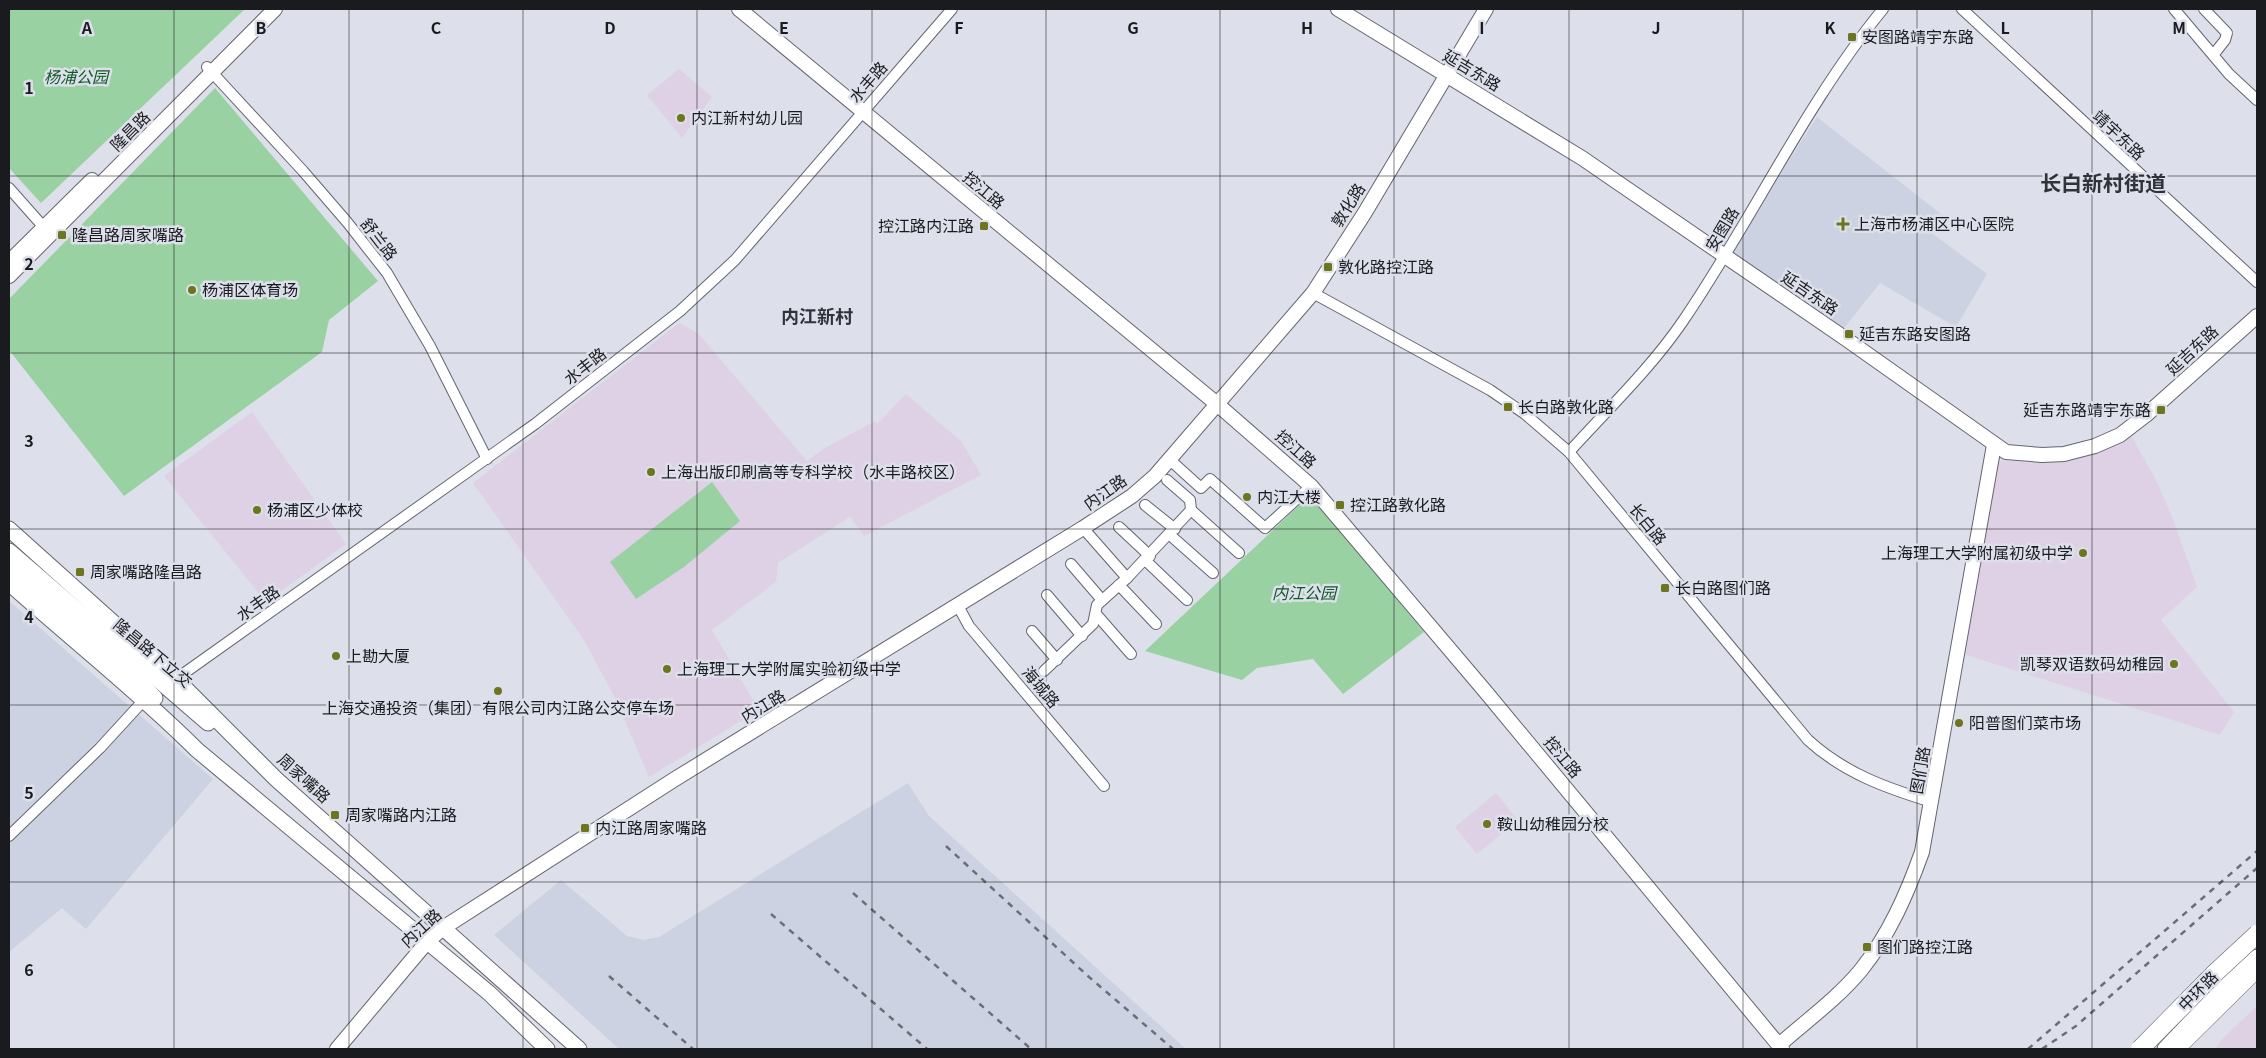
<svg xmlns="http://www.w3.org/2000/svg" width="2266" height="1058" font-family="Georgia,'Noto Sans SC',serif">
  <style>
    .built { fill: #ccd2e2 }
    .industrial { fill: #dfd1e4 }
    .education { fill: #ded1e5 }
    .green { fill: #9ad1a2 }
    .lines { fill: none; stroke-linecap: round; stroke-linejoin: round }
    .street-casing { stroke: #63666e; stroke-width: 12 }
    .secondary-casing { stroke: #63666e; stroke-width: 16 }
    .primary-casing { stroke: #63666e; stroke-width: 17 }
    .highway-casing { stroke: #63666e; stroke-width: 19 }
    .street { stroke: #fff; stroke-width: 10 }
    .secondary { stroke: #fff; stroke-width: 14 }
    .primary { stroke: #fff; stroke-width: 15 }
    .highway { stroke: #fff; stroke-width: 18 }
    .rail { stroke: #6c6e75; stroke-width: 2.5; stroke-dasharray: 6 6; stroke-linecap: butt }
    .highway-bridge-casing { stroke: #63666e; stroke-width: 19; stroke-linecap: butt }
    .highway-bridge { stroke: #fff; stroke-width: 18 }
    .grid { fill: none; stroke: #1a1b1f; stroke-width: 1; stroke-opacity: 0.55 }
    .poi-dot { fill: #6d761f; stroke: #dde0ea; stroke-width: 2 }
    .labels { text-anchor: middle; stroke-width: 5; stroke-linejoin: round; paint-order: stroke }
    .poi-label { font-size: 16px; fill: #1a1b1f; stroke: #dde0ea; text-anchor: start }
    .street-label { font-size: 16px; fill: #1a1b1f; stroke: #dde0ea }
    .park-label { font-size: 16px; font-style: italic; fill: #0f5825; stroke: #dde0ea }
    .neighbourhood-label { font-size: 18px; font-weight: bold; fill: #30333a; stroke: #dde0ea }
    .district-label { font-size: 21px; font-weight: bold; fill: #30333a; stroke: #dde0ea }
    .grid-label { font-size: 16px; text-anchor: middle; font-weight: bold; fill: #1a1b1f; stroke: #dde0ea; stroke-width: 5; stroke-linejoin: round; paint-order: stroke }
  </style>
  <rect width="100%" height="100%" fill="#dde0ea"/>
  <g class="built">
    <polygon points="1817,117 1941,214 1933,234 1987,274 1956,327 1880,283 1841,332 1729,253"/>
    <polygon points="9,601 213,779 86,929 62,908 9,952"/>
    <polygon points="908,783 929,816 1186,1049 619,1049 494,935 561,880 627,936 643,940 659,937"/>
  </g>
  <polygon class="industrial" points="2257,1006 2257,1049 2215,1049 2222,1039"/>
  <g class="education">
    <polygon points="679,69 712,97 682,138 647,95"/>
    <polygon points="679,323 698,333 807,461 823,449 875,421 877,424 906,394 962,442 981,475 864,536 850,517 778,563 776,582 712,630 759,710 649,777 615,698 584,640 473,483"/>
    <polygon points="252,412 346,544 266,602 164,476"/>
    <polygon points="2132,437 2157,482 2173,519 2197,587 2161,620 2234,712 2220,735 1963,654 1997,460 2043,463 2087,456"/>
    <polygon points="1496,793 1518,820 1477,854 1455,827"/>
  </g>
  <g class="green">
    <polygon points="9,9 245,9 41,203 9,168"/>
    <polygon points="215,88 378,281 329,320 322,352 124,496 9,350 9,299"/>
    <polygon points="712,482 740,521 684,567 636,599 610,562"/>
    <polygon points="1310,495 1424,632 1343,694 1313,659 1257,668 1242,680 1145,651"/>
  </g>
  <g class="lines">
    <defs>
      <g id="street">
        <polyline points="1962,9 2257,282"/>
        <polyline points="2174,9 2229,74 2257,100"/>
        <polyline points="2204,9 2227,33 2225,40 2214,54"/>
        <polyline points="207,67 303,171 347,222 387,273 430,346 487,459"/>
        <polyline points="9,188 48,232"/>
        <path d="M1313 293 1490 390 1525 414 1569 452 1808 740C1844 773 1886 788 1932 802"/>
        <path d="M1569 452C1608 409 1651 368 1683 321 1752 220 1806 103 1883 9"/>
        <polyline points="1169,459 1201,488 1210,479 1265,528 1311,486"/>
        <polyline points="1145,505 1175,529"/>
        <polyline points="1191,510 1239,553"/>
        <polyline points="1119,527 1150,556"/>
        <polyline points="1083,528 1127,578 1191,510 1190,500 1167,480"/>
        <polyline points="1170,535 1213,573"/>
        <polyline points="1145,560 1187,600"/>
        <polyline points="1071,564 1102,600"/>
        <polyline points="1119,585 1156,624"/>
        <polyline points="1047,595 1082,636"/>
        <polyline points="958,606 969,626 1104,786"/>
        <polyline points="1096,614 1131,654"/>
        <polyline points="1032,631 1057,660"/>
        <polyline points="1044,671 1093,624 1097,605 1127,578"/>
        <polyline points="176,679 535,424 680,311 735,260 952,9"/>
        <polyline points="9,836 100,748 144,700"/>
      </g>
      <g id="secondary">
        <polyline points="739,9 1217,404 1311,486 1485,691 1782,1049"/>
        <polyline points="1338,9 1582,158 1846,339 2006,452 2042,455 2064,454 2095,446 2120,435 2146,415 2257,316"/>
        <polyline points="9,262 92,180"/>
        <polyline points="9,276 275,9"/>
        <path d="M1779 1045C1806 1021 1838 998 1861 970 1889 935 1907 894 1922 852L1994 445"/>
        <polyline points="337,1049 427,942 443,928 675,779 1083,528 1132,496 1155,476 1313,293 1364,214 1486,9"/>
      </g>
      <g id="primary">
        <polyline points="9,529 176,679 276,779 579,1049"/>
        <polyline points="9,551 208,723"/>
        <polyline points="9,567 132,674 155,698"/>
        <path d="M9 583C71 639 138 691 197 750L489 993 547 1049"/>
        <polyline points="2165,1049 2231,979 2257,957"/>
      </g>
      <polyline id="highway" points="2175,1049 2257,968"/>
    </defs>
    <use href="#street" class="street-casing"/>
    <use href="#secondary" class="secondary-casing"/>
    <use href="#primary" class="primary-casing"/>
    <use href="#highway" class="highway-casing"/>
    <use href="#street" class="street"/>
    <use href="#secondary" class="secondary"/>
    <use href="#primary" class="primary"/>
    <use href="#highway" class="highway"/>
    <g class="rail">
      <polyline points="946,846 1089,977 1173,1049"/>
      <polyline points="853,893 1031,1049"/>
      <polyline points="771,914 927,1049"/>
      <polyline points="609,976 693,1049"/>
      <polyline points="2028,1049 2257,851"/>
      <polyline points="2042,1049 2076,1026 2257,868"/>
    </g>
    <defs>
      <polyline id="highway-bridge" points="2140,1049 2215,973 2257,934"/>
    </defs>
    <use href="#highway-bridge" class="highway-bridge-casing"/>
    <use href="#highway-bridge" class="highway-bridge"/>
  </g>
  <path class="grid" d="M174 9V1049M349 9V1049M523 9V1049M697 9V1049M872 9V1049M1046 9V1049M1220 9V1049M1394 9V1049M1569 9V1049M1743 9V1049M1917 9V1049M2092 9V1049M9 176H2257M9 353H2257M9 529H2257M9 705H2257M9 882H2257"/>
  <g class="poi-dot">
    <rect x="1847" y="32" width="10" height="10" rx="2.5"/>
    <circle cx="681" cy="118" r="5"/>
    <path d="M1840.5 216.5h5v5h5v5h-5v5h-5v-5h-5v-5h5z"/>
    <rect x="979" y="221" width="10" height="10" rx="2.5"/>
    <rect x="57" y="230" width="10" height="10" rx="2.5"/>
    <rect x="1323" y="262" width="10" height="10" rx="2.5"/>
    <circle cx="192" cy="290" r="5"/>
    <rect x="1844" y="329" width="10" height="10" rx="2.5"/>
    <rect x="1503" y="402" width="10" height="10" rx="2.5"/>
    <rect x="2156" y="405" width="10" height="10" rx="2.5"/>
    <circle cx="651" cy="472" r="5"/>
    <circle cx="1247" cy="497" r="5"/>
    <rect x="1335" y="500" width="10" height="10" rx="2.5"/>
    <circle cx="257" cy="510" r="5"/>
    <circle cx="2083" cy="553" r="5"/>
    <rect x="75" y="567" width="10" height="10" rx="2.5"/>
    <rect x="1660" y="583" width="10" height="10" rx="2.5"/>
    <circle cx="336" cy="656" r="5"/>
    <circle cx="2174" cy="664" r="5"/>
    <circle cx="667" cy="669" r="5"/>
    <circle cx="498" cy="691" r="5"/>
    <circle cx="1959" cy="723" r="5"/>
    <rect x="330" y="810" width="10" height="10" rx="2.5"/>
    <circle cx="1487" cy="824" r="5"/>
    <rect x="580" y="823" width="10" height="10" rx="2.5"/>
    <rect x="1862" y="942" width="10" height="10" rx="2.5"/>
  </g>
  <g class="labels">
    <g class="poi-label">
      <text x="1862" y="43">安图路靖宇东路</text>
      <text x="691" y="124">内江新村幼儿园</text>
      <text x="1854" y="230">上海市杨浦区中心医院</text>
      <text x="974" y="232" text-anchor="end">控江路内江路</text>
      <text x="72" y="241">隆昌路周家嘴路</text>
      <text x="1338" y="273">敦化路控江路</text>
      <text x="202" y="296">杨浦区体育场</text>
      <text x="1859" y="340">延吉东路安图路</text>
      <text x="1518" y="413">长白路敦化路</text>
      <text x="2151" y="416" text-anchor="end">延吉东路靖宇东路</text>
      <text x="661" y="478">上海出版印刷高等专科学校（水丰路校区）</text>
      <text x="1257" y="503">内江大楼</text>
      <text x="1350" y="511">控江路敦化路</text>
      <text x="267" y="516">杨浦区少体校</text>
      <text x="2073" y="559" text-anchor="end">上海理工大学附属初级中学</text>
      <text x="90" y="578">周家嘴路隆昌路</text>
      <text x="1675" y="594">长白路图们路</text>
      <text x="346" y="662">上勘大厦</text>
      <text x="2164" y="670" text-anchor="end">凯琴双语数码幼稚园</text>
      <text x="677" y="675">上海理工大学附属实验初级中学</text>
      <text x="498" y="714" text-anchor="middle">上海交通投资（集团）有限公司内江路公交停车场</text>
      <text x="1969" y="729">阳普图们菜市场</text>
      <text x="345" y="821">周家嘴路内江路</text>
      <text x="1497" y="830">鞍山幼稚园分校</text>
      <text x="595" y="834">内江路周家嘴路</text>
      <text x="1877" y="953">图们路控江路</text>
    </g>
    <g class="street-label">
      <text transform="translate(1472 70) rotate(31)" y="6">延吉东路</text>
      <text transform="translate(868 82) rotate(-49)" y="6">水丰路</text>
      <text transform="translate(130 131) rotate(-45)" y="6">隆昌路</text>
      <text transform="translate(2119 135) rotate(43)" y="6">靖宇东路</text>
      <text transform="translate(984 190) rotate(40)" y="6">控江路</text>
      <text transform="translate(1348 205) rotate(-58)" y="6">敦化路</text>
      <text transform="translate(1722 229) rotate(-59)" y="6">安图路</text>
      <text transform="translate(379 239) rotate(52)" y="6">舒兰路</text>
      <text transform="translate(1810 293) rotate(34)" y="6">延吉东路</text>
      <text transform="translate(2192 350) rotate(-43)" y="6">延吉东路</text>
      <text transform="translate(585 366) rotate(-38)" y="6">水丰路</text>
      <text transform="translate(1296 449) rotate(42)" y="6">控江路</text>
      <text transform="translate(1105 492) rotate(-35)" y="6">内江路</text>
      <text transform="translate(1648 524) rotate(51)" y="6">长白路</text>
      <text transform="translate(258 603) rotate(-35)" y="6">水丰路</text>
      <text transform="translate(153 653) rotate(40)" y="6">隆昌路下立交</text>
      <text transform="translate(1041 687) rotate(50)" y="6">海城路</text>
      <text transform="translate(763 706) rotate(-31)" y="6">内江路</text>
      <text transform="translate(1563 757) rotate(50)" y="6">控江路</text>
      <text transform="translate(1920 770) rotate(-80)" y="6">图们路</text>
      <text transform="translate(304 778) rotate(42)" y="6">周家嘴路</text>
      <text transform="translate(421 928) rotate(-42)" y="6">内江路</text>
      <text transform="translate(2198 991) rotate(-45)" y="6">中环路</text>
    </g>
    <g class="park-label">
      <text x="76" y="83">杨浦公园</text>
      <text x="1304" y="599">内江公园</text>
    </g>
    <g class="neighbourhood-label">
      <text x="817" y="323">内江新村</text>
    </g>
    <g class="district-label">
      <text x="2103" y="191">长白新村街道</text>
    </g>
  </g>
  <g class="grid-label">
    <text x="87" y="34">A</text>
    <text x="261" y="34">B</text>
    <text x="436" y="34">C</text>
    <text x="610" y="34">D</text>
    <text x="784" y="34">E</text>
    <text x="959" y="34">F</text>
    <text x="1133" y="34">G</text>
    <text x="1307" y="34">H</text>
    <text x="1482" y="34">I</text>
    <text x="1656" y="34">J</text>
    <text x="1830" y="34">K</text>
    <text x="2005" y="34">L</text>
    <text x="2179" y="34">M</text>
    <text x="29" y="94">1</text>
    <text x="29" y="270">2</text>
    <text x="29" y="447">3</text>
    <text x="29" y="623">4</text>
    <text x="29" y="799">5</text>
    <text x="29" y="976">6</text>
  </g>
  <rect width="2266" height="1058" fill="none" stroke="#1a1b1f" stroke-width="20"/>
</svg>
